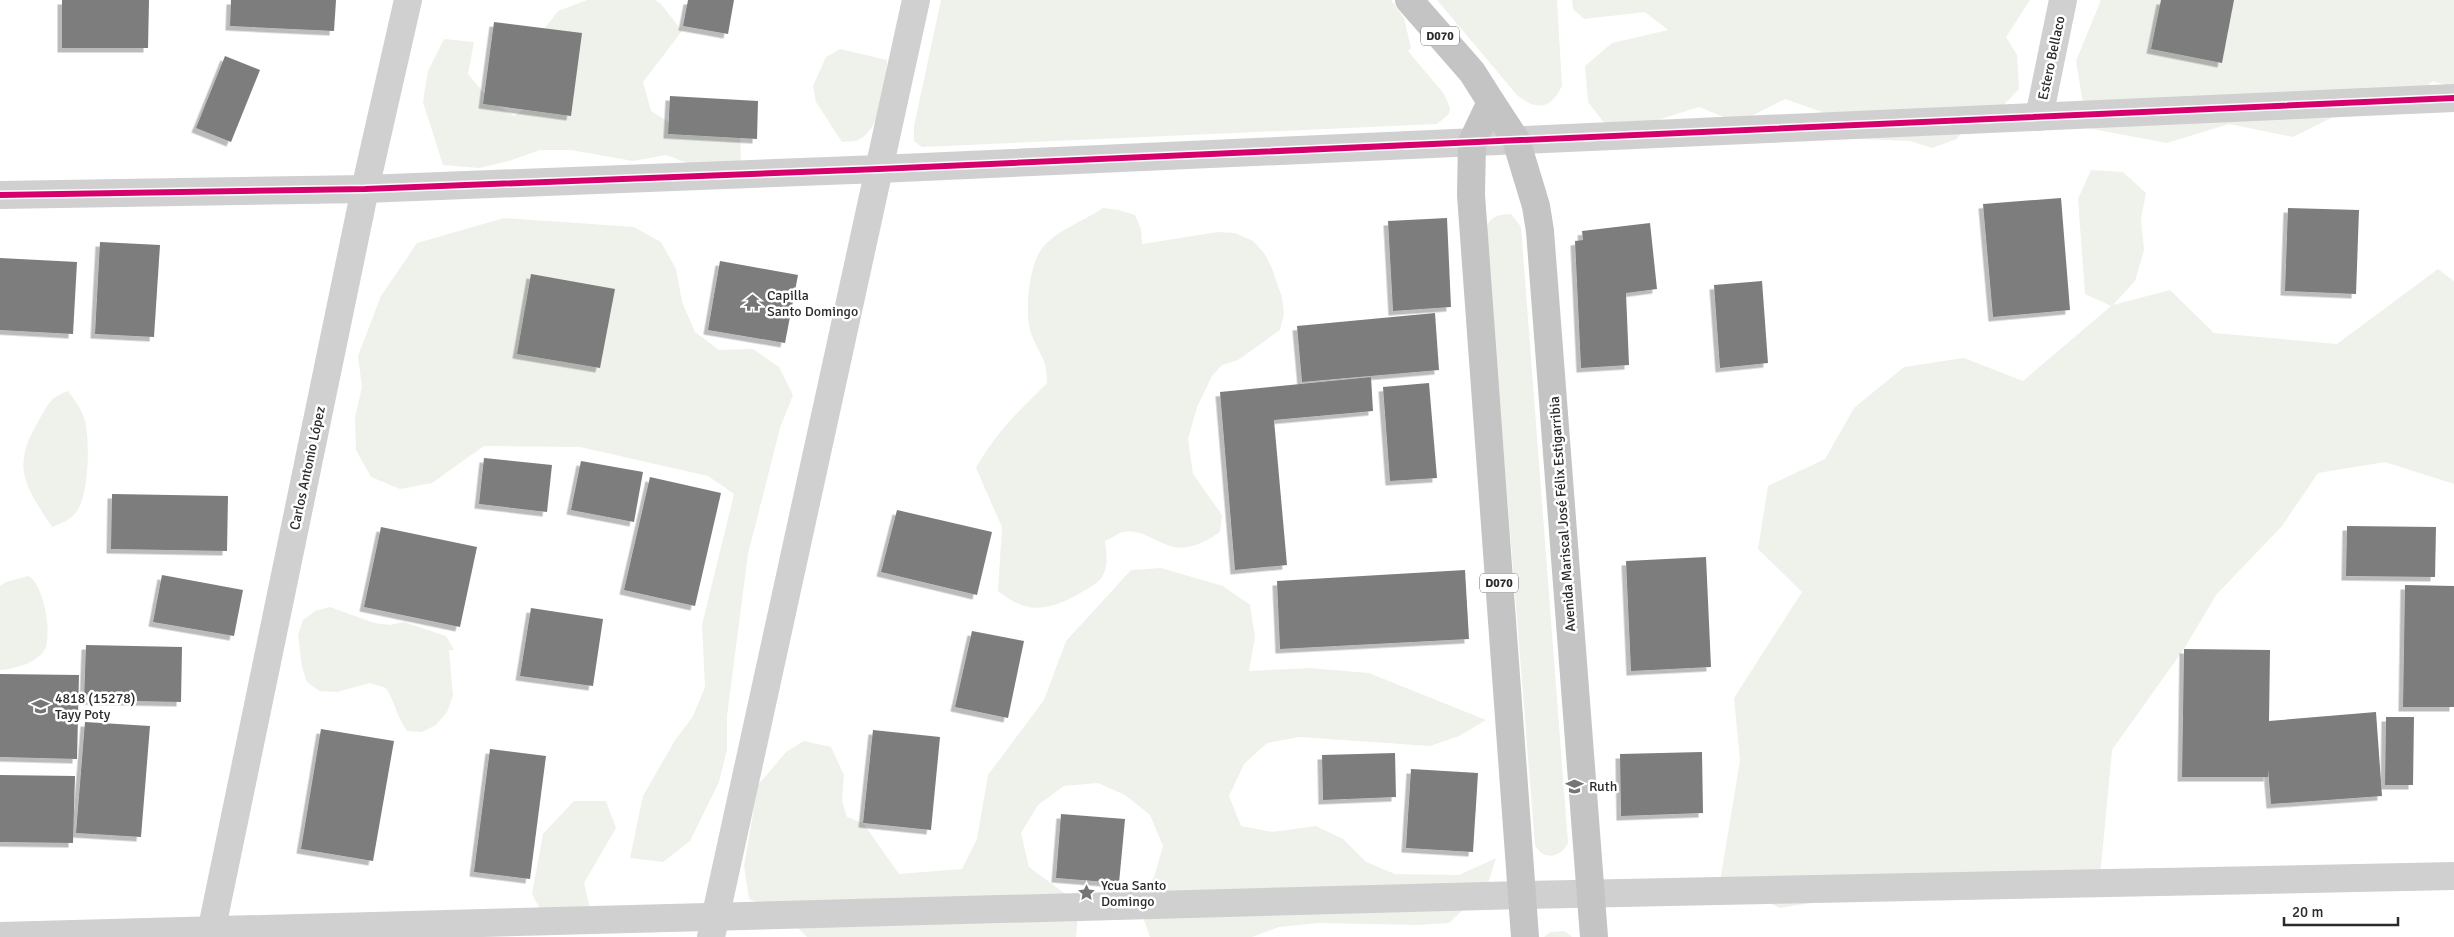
<svg xmlns="http://www.w3.org/2000/svg" width="2454" height="937" font-family="Signika,sans-serif">
  <style>
    .green { fill: #eef2eb }
    .building { fill: #7d7d7d; filter: url(#shadow) }
    .lines { fill: none; stroke-linecap: round; stroke-linejoin: round }
    .street { stroke: #d0d0d0; stroke-width: 28 }
    .primary { stroke: #c4c4c4; stroke-width: 28 }
    .cycleway-casing { stroke: #fff; stroke-width: 9 }
    .cycleway { stroke: #d6006c; stroke-width: 6 }
    .labels { text-anchor: middle; stroke-width: 5; stroke-linejoin: round; paint-order: stroke }
    .shield { fill: #fff; stroke: #6b6b6b; stroke-width: 1 }
    .shield-label { font-size: 12px; font-weight: bold; fill: #2b2b2b }
    .street-label { font-size: 14px; fill: #2b2b2b; stroke: #fff }
    .poi-label { font-size: 14px; fill: #2b2b2b; stroke: #fff; text-anchor: start }
  </style>
  <defs>
    <filter id="shadow"><feDropShadow dx="-4.5" dy="4.5" stdDeviation="0" flood-color="#0004"/></filter>
  </defs>
  <rect width="100%" height="100%" fill="#fff"/>
  <g class="green">
    <polygon points="587,0 655,0 661,4 682,31 643,82 651,111 677,127 740,132 741,164 695,166 666,155 633,161 571,150 540,150 509,161 479,168 443,165 423,102 428,71 444,39 474,42 468,74 489,99 514,116 564,81 538,37 558,11"/>
    <polygon points="941,0 1391,0 1404,18 1411,48 1408,51 1444,94 1450,108 1449,114 1437,124 922,147 914,141 914,126"/>
    <path d="M1437 0H1557L1562 86C1550 110 1536 111 1516 94Z"/>
    <polygon points="1572,0 2030,0 2006,37 2017,55 2019,89 1998,111 1968,122 1957,139 1932,148 1910,141 1838,138 1822,112 1785,99 1738,123 1699,107 1613,134 1588,102 1585,66 1612,43 1668,30 1645,12 1584,19 1573,9"/>
    <polygon points="2101,0 2454,0 2454,88 2433,81 2395,113 2365,101 2293,137 2229,124 2167,143 2087,128 2076,61"/>
    <path d="M840 49 887 60C887 82 881 130 858 140 854 142 846 141 842 142L816 102 813 86 826 57Z"/>
    <polygon points="2091,170 2123,172 2146,193 2141,219 2144,250 2135,281 2113,305 2170,290 2214,333 2337,344 2438,269 2454,281 2454,484 2385,462 2318,473 2282,526 2216,595 2184,649 2112,750 2100,877 1972,876 1780,908 1720,882 1740,760 1734,698 1802,592 1758,549 1768,486 1825,459 1854,408 1904,367 1964,358 2023,381 2111,306 2085,294 2078,199"/>
    <path d="M1103 208 1119 210 1135 215 1141 229 1142 244 1218 232 1235 233 1253 241 1264 253 1271 266 1282 297 1284 314 1280 330 1238 360 1222 365 1212 376 1197 407 1188 439 1193 474 1222 515 1220 532C1207 541 1187 552 1170 546 1154 541 1140 528 1122 532 1117 534 1110 539 1105 541 1106 552 1109 565 1103 575 1100 582 1089 588 1082 592 1050 610 1029 616 998 591L1002 527 976 468C994 434 1020 410 1047 383 1047 356 1039 356 1031 333 1024 313 1029 265 1042 248 1057 230 1084 221 1103 208Z"/>
    <path d="M1511 214 1521 227 1568 843C1561 858 1543 861 1535 845L1486 229C1491 215 1498 215 1511 214Z"/>
    <polygon points="504,218 634,227 661,242 676,269 682,302 695,332 719,350 753,349 779,367 793,395 780,428 748,554 727,716 727,750 719,782 690,841 663,862 630,858 643,796 674,742 693,716 705,687 702,625 734,494 708,476 580,447 484,446 432,483 400,489 371,477 356,450 355,418 362,387 358,356 381,296 417,243"/>
    <path d="M68 391C75 400 82 410 85 421 90 440 89 495 77 511 71 520 62 523 52 527 24 484 11 468 39 420 49 404 49 398 68 391Z"/>
    <polygon points="1161,568 1223,586 1250,605 1255,637 1249,671 1309,668 1369,673 1486,720 1459,736 1430,746 1299,737 1267,743 1244,764 1229,796 1241,826 1272,832 1316,826 1343,839 1366,862 1395,874 1459,875 1496,858 1487,887 1449,923 1417,925 1318,923 1279,927 1252,937 1150,937 1138,903 1154,877 1163,846 1150,815 1125,795 1098,783 1064,786 1038,805 1021,833 1029,867 1079,904 1076,937 807,937 784,914 749,899 744,866 758,785 786,752 804,741 831,747 844,775 842,801 847,817 863,823 899,874 962,869 977,839 988,775 1044,700 1066,641 1131,570"/>
    <path d="M28 576C44 584 52 633 45 649 38 663 14 669 0 670V586L6 582Z"/>
    <path d="M330 607 374 623 390 625 404 622 446 636 454 650H449L453 696 447 712 436 725 422 732 407 731C397 717 395 702 386 688L370 683 337 692 319 691 307 682 302 667 298 635 303 620 315 611Z"/>
    <polygon points="574,801 606,801 616,828 584,883 591,913 554,935 532,894 543,834"/>
    <polygon points="1565,931 1572,937 1544,937 1550,932"/>
  </g>
  <g class="building">
    <polygon points="62,0 149,0 148,48 62,48"/>
    <polygon points="231,0 336,0 334,31 230,26"/>
    <polygon points="688,0 734,0 728,34 683,26"/>
    <polygon points="2161,0 2234,0 2222,63 2151,49"/>
    <polygon points="494,22 582,33 571,116 483,104"/>
    <polygon points="225,56 260,70 231,142 196,128"/>
    <polygon points="670,96 758,101 757,139 668,134"/>
    <polygon points="2061,198 2070,310 1993,317 1983,204"/>
    <polygon points="2288,208 2359,210 2356,294 2285,291"/>
    <polygon points="1447,218 1451,307 1393,311 1388,221"/>
    <polygon points="1650,223 1657,289 1626,293 1629,365 1581,368 1575,241 1583,240 1582,231"/>
    <polygon points="100,242 160,245 154,337 95,334"/>
    <polygon points="0,258 77,262 73,334 0,330"/>
    <polygon points="720,261 798,275 785,343 708,330"/>
    <polygon points="531,274 615,289 600,368 517,354"/>
    <polygon points="1762,281 1768,363 1720,368 1714,285"/>
    <polygon points="1435,313 1439,370 1302,382 1297,326"/>
    <polygon points="1371,377 1373,411 1274,420 1287,565 1235,570 1220,392"/>
    <polygon points="1429,383 1437,478 1390,481 1383,387"/>
    <polygon points="484,458 552,465 547,512 479,504"/>
    <polygon points="581,461 643,472 634,522 571,510"/>
    <polygon points="650,477 721,493 695,606 624,590"/>
    <polygon points="112,494 228,496 227,551 111,549"/>
    <polygon points="897,510 992,532 977,595 881,572"/>
    <polygon points="2347,526 2436,527 2435,577 2346,576"/>
    <polygon points="381,527 477,547 460,627 364,607"/>
    <polygon points="1706,557 1711,667 1631,671 1626,561"/>
    <polygon points="1465,570 1469,639 1280,649 1277,581"/>
    <polygon points="162,575 243,590 234,636 153,622"/>
    <polygon points="2405,585 2454,586 2454,707 2403,707"/>
    <polygon points="531,608 603,619 593,686 520,676"/>
    <polygon points="972,631 1024,641 1008,718 955,707"/>
    <polygon points="86,645 182,647 181,702 84,700"/>
    <polygon points="2184,649 2270,650 2269,721 2376,712 2382,796 2271,804 2268,769 2268,777 2182,777"/>
    <polygon points="0,674 79,675 77,759 0,757"/>
    <polygon points="2386,717 2414,717 2413,785 2385,785"/>
    <polygon points="85,722 150,726 141,837 76,833"/>
    <polygon points="321,729 394,741 373,861 301,849"/>
    <polygon points="873,730 940,737 931,830 863,823"/>
    <polygon points="490,749 546,756 530,879 474,872"/>
    <polygon points="1702,752 1703,813 1621,816 1620,754"/>
    <polygon points="1395,753 1396,797 1323,800 1322,755"/>
    <polygon points="1411,769 1478,773 1473,852 1406,848"/>
    <polygon points="0,775 75,776 73,843 0,842"/>
    <polygon points="1061,814 1125,819 1119,883 1056,878"/>
  </g>
  <g class="lines">
    <g class="street">
      <polyline points="2039,117 2063,0"/>
      <polyline points="0,195 365,189 879,169 2454,98"/>
      <polyline points="0,936 1522,895 2454,876"/>
      <polyline points="210,937 365,189 408,0"/>
      <polyline points="711,937 916,0"/>
    </g>
    <g class="primary">
      <polyline points="1409,0 1472,72 1491,102"/>
      <polyline points="1525,937 1471,195 1472,142 1491,102 1516,140 1536,206 1540,231 1594,937"/>
    </g>
    <defs>
      <polyline id="cycleway" points="0,195 365,189 879,169 2454,98"/>
    </defs>
    <use href="#cycleway" class="cycleway-casing"/>
    <use href="#cycleway" class="cycleway"/>
  </g>
  <defs>
    <symbol id="temple-bare" viewBox="-9 -9 18 18"><path d="M0-6L5-2H3V0L6.5 2.5H4V6H1.5V3h-3V6H-4V2.5H-6.5L-3 0V-2H-5Z" fill="#757575" stroke="#fff" stroke-width="2.5" paint-order="stroke"/></symbol>
    <symbol id="school-bare" viewBox="-9 -9 18 18"><path d="M0-5L7-2L0 1L-7-2ZM-4 1L0 2.5L4 1V4Q0 6-4 4Z" fill="#757575" stroke="#fff" stroke-width="2.5" paint-order="stroke"/></symbol>
    <symbol id="sight-bare" viewBox="-9 -9 18 18"><path d="M0-6L1.8-2.2L6-1.7L2.9 1.2L3.7 5.4L0 3.3L-3.7 5.4L-2.9 1.2L-6-1.7L-1.8-2.2Z" fill="#757575" stroke="#fff" stroke-width="2.5" paint-order="stroke"/></symbol>
  </defs>
  <g fill-rule="evenodd">
    <use href="#temple-bare" x="740" y="290" width="25" height="25"/>
    <use href="#school-bare" x="28" y="694" width="25" height="25"/>
    <use href="#school-bare" x="1562" y="774" width="25" height="25"/>
    <use href="#sight-bare" x="1074" y="880" width="25" height="25"/>
  </g>
  <g class="labels">
    <g class="shield">
      <rect x="1421" y="26.5" width="38" height="19" rx="4"/>
      <rect x="1480" y="573.5" width="38" height="19" rx="4"/>
    </g>
    <g class="shield-label">
      <text x="1440" y="40">D070</text>
      <text x="1499" y="587">D070</text>
    </g>
    <g class="street-label">
      <text transform="translate(2051 58) rotate(-78)" y="5">Estero Bellaco</text>
      <text transform="translate(307 468) rotate(-78)" y="5">Carlos Antonio López</text>
      <text transform="translate(1562 514) rotate(-94)" y="5">Avenida Mariscal José Félix Estigarribia</text>
    </g>
    <g class="poi-label">
      <text x="767" y="300">Capilla<tspan x="767" dy="16">Santo Domingo</tspan></text>
      <text x="55" y="703">4818 (15278)<tspan x="55" dy="16">Tayy Poty</tspan></text>
      <text x="1589" y="791">Ruth</text>
      <text x="1101" y="890">Ycua Santo<tspan x="1101" dy="16">Domingo</tspan></text>
    </g>
  </g>
  <path d="M2284 917v8h114v-8" fill="none" stroke="#2b2b2b" stroke-width="2.5"/>
  <text x="2292" y="917" font-size="15" fill="#2b2b2b" stroke="#ffffff" stroke-width="4" paint-order="stroke">20 m</text>
</svg>
